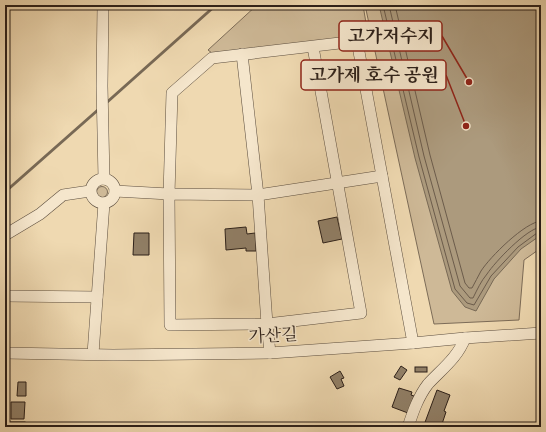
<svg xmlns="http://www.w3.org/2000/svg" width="546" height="432" font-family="'IM FELL Double Pica','Noto Serif KR',serif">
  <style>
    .green { fill: #ceb997; stroke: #7c6c58 }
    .water { fill: #ac9a7d; stroke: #786955 }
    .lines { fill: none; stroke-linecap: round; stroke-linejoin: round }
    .shore { stroke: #6c5c4b; stroke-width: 1 }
    .stream { stroke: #786955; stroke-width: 3 }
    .building { fill: #918068; stroke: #2b1f19 }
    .minor-casing { stroke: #5c4e3f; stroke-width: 12 }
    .minor { stroke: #f5e6cc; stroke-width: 11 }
    .labels { text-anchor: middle; stroke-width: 3; stroke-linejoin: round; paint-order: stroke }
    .street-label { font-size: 17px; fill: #2b1f19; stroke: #f5e6cc }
    .leader { fill: none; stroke: #8f2418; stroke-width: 1.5 }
    .callout-dot { fill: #8f2418; stroke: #f5e6cc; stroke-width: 1.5 }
    .callout { fill: #f5e6cc; stroke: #8f2418; stroke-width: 1.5 }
    .callout-label { font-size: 18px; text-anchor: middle; font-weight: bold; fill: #2b1f19 }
  </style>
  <rect width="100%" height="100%" fill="#efd9b1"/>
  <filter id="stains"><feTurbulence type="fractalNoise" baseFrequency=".005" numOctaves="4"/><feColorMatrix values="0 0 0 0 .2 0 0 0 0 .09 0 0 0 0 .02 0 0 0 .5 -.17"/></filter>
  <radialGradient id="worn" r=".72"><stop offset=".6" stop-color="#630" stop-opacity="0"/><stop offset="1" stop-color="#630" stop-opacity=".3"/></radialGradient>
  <g class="green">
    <polygon points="257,5 363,5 368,35 212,53 208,50"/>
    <polygon points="365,5 541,5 541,248 524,260 519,320 434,324"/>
    <circle cx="102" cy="192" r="5.5"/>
  </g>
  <polygon class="water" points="379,5 541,5 541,235 521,249 494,279 476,311 465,307 452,291 415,158"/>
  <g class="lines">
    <g class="shore">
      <polyline points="383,5 419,157 455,289 467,303 474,305 491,276 518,247 537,233 541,232"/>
      <path d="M389 5 424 156 460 286 470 298H473C477 290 481 281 487 274 495 262 527 228 541 227"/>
      <path d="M395 5 430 155 465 283 469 288H472C475 282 478 277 481 271 490 257 525 222 541 221"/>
    </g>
    <g class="stream">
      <polyline points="105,104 216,5"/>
      <polyline points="5,192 99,109"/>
    </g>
  </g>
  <g class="building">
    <polygon points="337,217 342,239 323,243 318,221"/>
    <polygon points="246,227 247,234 255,233 256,251 246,251 246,248 226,250 225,229"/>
    <polygon points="134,233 149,233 149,255 133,255"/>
    <polygon points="401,366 407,370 400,380 394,377"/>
    <rect x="415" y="367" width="12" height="5"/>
    <polygon points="340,371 344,378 341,379 344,386 337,389 330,377"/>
    <polygon points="18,382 26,382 26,396 17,396"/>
    <polygon points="399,388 412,392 411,395 414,396 408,413 392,407"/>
    <polygon points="437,390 450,395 444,411 446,412 441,427 429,427 424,425"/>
    <polygon points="11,402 25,402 24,419 11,419"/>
    <rect x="7" y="422" width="18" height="5"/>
  </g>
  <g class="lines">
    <defs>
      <g id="minor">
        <polyline points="103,5 102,86 104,179"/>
        <polyline points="242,54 258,195 267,324 170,325 169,194 258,195 382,176"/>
        <circle cx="103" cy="191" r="12"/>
        <polyline points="115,191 169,194 172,93 212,58 357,41 413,343"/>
        <polyline points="5,235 40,214 63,195 90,191"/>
        <polyline points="5,296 97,297"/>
        <polyline points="5,353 113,355 270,353 413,343 465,338 541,333"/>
        <polyline points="270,353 267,324 361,313 313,47"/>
        <polyline points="93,354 104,203"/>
        <path d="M408 427C413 412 418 397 428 384 442 369 458 357 465 338"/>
      </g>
    </defs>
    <use href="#minor" class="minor-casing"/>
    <use href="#minor" class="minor"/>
  </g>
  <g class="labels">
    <g class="street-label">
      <text transform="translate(273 335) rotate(-3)" y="6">가산길</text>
    </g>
  </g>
  <path class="leader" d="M469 82L442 36M466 126L446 75"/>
  <g class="callout-dot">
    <circle cx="469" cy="82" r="4"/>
    <circle cx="466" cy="126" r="4"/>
  </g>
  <g class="callout">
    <rect x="339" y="21" width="103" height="30" rx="4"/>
    <rect x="301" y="60" width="145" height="30" rx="4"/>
  </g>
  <g class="callout-label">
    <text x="391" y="42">고가저수지</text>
    <text x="374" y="81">고가제 호수 공원</text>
  </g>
  <rect width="546" height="432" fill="none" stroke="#efd9b1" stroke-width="20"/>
  <rect x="6" y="6" width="534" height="420" fill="none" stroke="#2b1f19" stroke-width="2"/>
  <rect x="10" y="10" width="526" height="412" fill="none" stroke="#2b1f19"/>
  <rect width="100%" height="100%" filter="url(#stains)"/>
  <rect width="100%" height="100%" fill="url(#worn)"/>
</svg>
